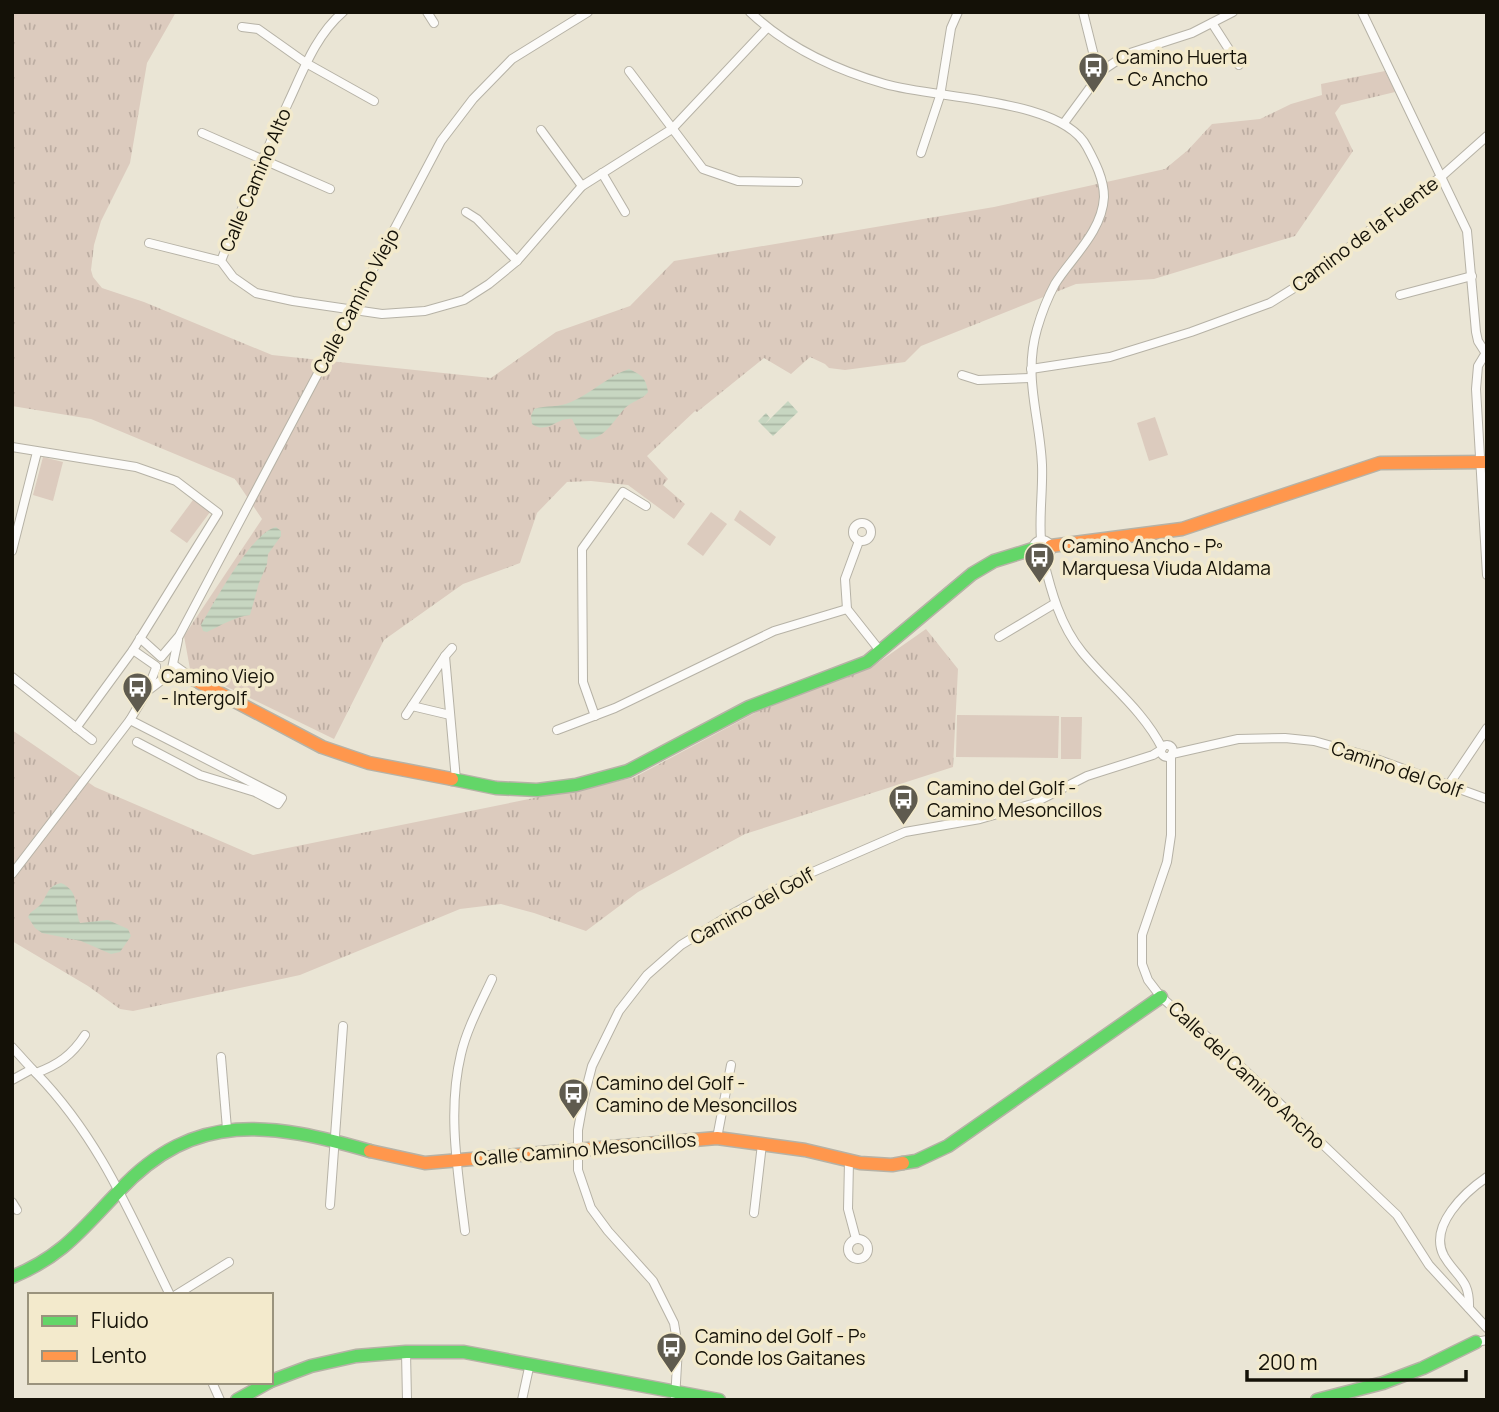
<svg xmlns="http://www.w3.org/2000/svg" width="1499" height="1412" font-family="Manrope,sans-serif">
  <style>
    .grass { fill: url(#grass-tufts) }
    .pitch { fill: #dccbbe }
    .water { fill: url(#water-rules) }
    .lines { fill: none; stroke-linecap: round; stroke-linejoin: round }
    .street-casing { stroke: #b6b2a6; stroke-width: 10 }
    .fast-casing { stroke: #b6b2a6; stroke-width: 15 }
    .slow-casing { stroke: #b6b2a6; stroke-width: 15 }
    .street { stroke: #fcfbf9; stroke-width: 8 }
    .fast { stroke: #63d668; stroke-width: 12 }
    .slow { stroke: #ff974d; stroke-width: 12 }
    .labels { text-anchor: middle; stroke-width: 7; stroke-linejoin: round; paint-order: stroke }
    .poi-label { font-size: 19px; fill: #141107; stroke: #f3eacc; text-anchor: start }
    .street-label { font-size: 19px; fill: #141107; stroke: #f3eacc }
  </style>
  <defs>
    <pattern id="grass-tufts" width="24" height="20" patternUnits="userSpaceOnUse" patternTransform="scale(1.75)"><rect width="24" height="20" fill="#dccbbe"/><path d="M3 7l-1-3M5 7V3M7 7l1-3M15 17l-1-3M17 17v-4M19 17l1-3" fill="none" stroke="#bcada2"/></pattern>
    <pattern id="water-rules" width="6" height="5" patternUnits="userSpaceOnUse" patternTransform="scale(1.75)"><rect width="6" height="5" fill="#c7d6c1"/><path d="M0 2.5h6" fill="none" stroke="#aab7a4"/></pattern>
  </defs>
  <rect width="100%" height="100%" fill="#eae5d5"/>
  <g class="grass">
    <polygon points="12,12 176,12 147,63 130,163 101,221 94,245 91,270 93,277 102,288 144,302 272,355 491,378 556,332 630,306 674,261 994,207 1165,169 1188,150 1212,124 1260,119 1291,104 1322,95 1321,84 1385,71 1395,92 1341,105 1335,113 1353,151 1295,236 1154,279 1076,284 921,346 905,362 845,370 829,368 825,364 810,357 791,374 764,358 697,412 695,411 647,456 668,479 663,485 685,504 674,519 628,485 591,481 567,482 537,513 520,563 463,584 384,640 334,739 190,669 184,636 262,519 235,479 91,419 12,406"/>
    <polygon points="926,629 958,669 953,767 745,834 638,892 586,931 534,913 501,904 460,909 300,975 133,1011 120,1009 88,986 12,941 12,730 95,787 253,855 633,778 766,707 876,664"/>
  </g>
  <g class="pitch">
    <polygon points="1155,417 1168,455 1149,461 1137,423"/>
    <polygon points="43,457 63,462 53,501 33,495"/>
    <polygon points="193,500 210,512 187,543 170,531"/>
    <polygon points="740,510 776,537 770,546 734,520"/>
    <polygon points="711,512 727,524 703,556 687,544"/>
    <polygon points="957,715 1059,716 1058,758 956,757"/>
    <polygon points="1061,717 1082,717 1081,759 1061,759"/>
  </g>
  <g class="water">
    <path d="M629 369C642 375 646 378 648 392 642 400 632 401 625 408 613 421 607 436 588 440L581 437 572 419C557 417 548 435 532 424L531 416 534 409C546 405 559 408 571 402 592 393 608 376 629 369Z"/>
    <polygon points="788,401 798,412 773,436 758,421 766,413 770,418 765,424"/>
    <path d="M276 527 281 531V536L268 554 267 564 259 583 250 615C234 617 222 625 207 632L203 631 201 625C214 603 252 532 276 527Z"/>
    <path d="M61 883C80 891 74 908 80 923L108 920 128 929 131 936 120 952 111 954 81 941 42 933 35 928 28 917C31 910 36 910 41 904 48 895 47 886 61 883Z"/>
  </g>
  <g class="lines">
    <defs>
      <g id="street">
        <path d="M343 12C316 35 303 71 288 103 264 155 242 208 221 261L233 277 256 293 293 301 382 314 425 311 464 300 489 284 517 261 582 186 672 129 767 28"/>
        <polyline points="427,12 434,23"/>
        <path d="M750 12C787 47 836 70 885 84 936 99 1062 98 1087 147 1095 162 1104 179 1104 197 1102 232 1072 257 1055 284 1048 297 1041 315 1037 329 1023 378 1040 417 1042 465 1043 490 1039 515 1041 540"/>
        <polyline points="1083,12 1095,60 1103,70"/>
        <polyline points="1362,12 1467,231 1476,332 1478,341 1485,352"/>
        <polyline points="1212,23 1239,65"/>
        <polyline points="242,27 258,29 306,63 374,101"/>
        <polyline points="629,71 703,169 738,181 798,182"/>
        <polyline points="1064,123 1103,70 1127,54 1192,33 1233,12"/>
        <polyline points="541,130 582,186"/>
        <polyline points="202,133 330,189"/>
        <polyline points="921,153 940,96 951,28 958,12"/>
        <polyline points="602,173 625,212"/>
        <polyline points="466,212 477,219 517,261"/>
        <polyline points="149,243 221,261"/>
        <polyline points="1400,295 1472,276"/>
        <polyline points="1487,351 1478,366 1476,389 1487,575"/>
        <polyline points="1031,369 1110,357 1191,332 1270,303 1318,273 1388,215 1442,176 1487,136"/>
        <polyline points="962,375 978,380 1030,378"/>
        <polyline points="12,447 136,467 176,481 218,513 133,650 76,728"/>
        <circle cx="862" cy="532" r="9"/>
        <circle cx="1042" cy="549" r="9"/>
        <polyline points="859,541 845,579 847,609 881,652"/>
        <polyline points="12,551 37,452"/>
        <path d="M1043 558C1051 591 1060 625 1082 652 1108 684 1143 710 1162 748"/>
        <polyline points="999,637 1054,604"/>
        <polyline points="140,638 161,657"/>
        <polyline points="133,650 156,666"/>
        <polyline points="162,656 179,636 441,141 473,99 512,59 588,12"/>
        <polyline points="445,656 452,648"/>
        <polyline points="174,665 195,680"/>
        <polyline points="12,677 92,740"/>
        <polyline points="150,689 171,673 178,640"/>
        <polyline points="412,706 450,715"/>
        <polyline points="406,715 445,656 456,780"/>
        <polyline points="595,716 583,682 582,549 623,492 646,506"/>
        <polyline points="130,720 282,798 278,804 255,792 200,775 137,742"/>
        <polyline points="557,730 615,708 774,631 847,609"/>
        <circle cx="1167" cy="751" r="6"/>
        <polyline points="1172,754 1238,739 1285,738 1314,741 1368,756 1487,799"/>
        <polyline points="1171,756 1171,835 1167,862 1142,935 1142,964 1148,980 1161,997 1233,1059 1397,1215 1429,1265 1487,1328"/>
        <polyline points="1448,786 1487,728"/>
        <polyline points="12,874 130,720 147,691 156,668"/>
        <polyline points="12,1047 32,1069"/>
        <polyline points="221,1057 227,1129"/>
        <path d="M36 1073C100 1139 130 1214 170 1295"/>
        <path d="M12 1080 32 1069 36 1073C58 1065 72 1055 85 1035"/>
        <polyline points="717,1138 731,1065"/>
        <polyline points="849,1161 848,1209 856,1239"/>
        <polyline points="12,1202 17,1210"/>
        <polyline points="330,1205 343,1026"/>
        <polyline points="754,1213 762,1144"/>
        <path d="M465 1231C458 1172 447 1112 461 1054 467 1028 481 1003 492 979"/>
        <circle cx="858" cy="1249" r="10"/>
        <polyline points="176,1295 229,1262"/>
        <path d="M1469 1308C1470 1279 1457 1278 1444 1256 1428 1226 1465 1192 1487 1177"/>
        <polyline points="1476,1342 1487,1340"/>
        <polyline points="406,1352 407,1400"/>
        <polyline points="212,1382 220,1400"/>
        <polyline points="522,1400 530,1363"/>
        <polyline points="675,1400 678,1347 674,1323 653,1281 608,1231 591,1208 578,1170 578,1130 584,1097 592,1066 619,1011 647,975 681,945 725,918 792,881 905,832 980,819 1032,804 1087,776 1153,755 1161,750"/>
      </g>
      <g id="fast">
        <polyline points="452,779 496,788 537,790 576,785 628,771 749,707 867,662 972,574 994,561 1033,549"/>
        <polyline points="903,1163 916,1161 948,1146 1161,997"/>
        <path d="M12 1277C63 1256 82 1229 119 1191 195 1109 272 1123 370 1151"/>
        <polyline points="271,1381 311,1366 356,1356 406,1352 464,1352 719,1400"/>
        <polyline points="237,1400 269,1382"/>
        <polyline points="1317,1400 1383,1383 1423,1368 1476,1342"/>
      </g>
      <g id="slow">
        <polyline points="1051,546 1182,529 1380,463 1487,462"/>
        <polyline points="195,680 322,747 369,763 452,779"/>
        <polyline points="370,1151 425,1163 717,1138 805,1150 860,1163 892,1165 903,1163"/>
      </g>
    </defs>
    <use href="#street" class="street-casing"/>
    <use href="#fast" class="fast-casing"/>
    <use href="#slow" class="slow-casing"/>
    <use href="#street" class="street"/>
    <use href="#fast" class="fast"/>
    <use href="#slow" class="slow"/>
  </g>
  <defs>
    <symbol id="bus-pin" viewBox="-11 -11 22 30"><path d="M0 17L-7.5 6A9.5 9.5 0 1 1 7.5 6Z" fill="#5f5b4f" stroke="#f3eacc"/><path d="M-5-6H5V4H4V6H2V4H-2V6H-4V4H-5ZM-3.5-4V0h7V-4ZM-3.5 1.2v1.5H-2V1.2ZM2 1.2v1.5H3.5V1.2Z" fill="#fff"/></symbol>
  </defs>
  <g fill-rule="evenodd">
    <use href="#bus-pin" x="1076" y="50" width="35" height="47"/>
    <use href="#bus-pin" x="1022" y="540" width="35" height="47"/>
    <use href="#bus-pin" x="120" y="670" width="35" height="47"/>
    <use href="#bus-pin" x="886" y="782" width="35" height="47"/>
    <use href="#bus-pin" x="556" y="1076" width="35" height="47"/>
    <use href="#bus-pin" x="654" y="1330" width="35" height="47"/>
  </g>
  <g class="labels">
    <g class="poi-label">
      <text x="1116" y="64">Camino Huerta<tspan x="1116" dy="22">- Cº Ancho</tspan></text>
      <text x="1062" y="553">Camino Ancho - Pº<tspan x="1062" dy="22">Marquesa Viuda Aldama</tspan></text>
      <text x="161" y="683">Camino Viejo<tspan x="161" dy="22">- Intergolf</tspan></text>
      <text x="927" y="795">Camino del Golf -<tspan x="927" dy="22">Camino Mesoncillos</tspan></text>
      <text x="596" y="1090">Camino del Golf -<tspan x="596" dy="22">Camino de Mesoncillos</tspan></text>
      <text x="695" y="1343">Camino del Golf - Pº<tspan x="695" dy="22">Conde los Gaitanes</tspan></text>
    </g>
    <g class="street-label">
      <text transform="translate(255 180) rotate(-67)" y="7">Calle Camino Alto</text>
      <text transform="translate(1365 234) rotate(-37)" y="7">Camino de la Fuente</text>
      <text transform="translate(356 301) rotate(-62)" y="7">Calle Camino Viejo</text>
      <text transform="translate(1397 769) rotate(19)" y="7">Camino del Golf</text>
      <text transform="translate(752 906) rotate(-29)" y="7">Camino del Golf</text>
      <text transform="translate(1247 1075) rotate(43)" y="7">Calle del Camino Ancho</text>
      <text transform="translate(585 1149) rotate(-5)" y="7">Calle Camino Mesoncillos</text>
    </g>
  </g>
  <rect width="1499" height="1412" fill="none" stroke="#141107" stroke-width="28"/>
  <rect x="28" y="1293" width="245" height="91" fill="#f3eacc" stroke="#9a937d" stroke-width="2"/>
  <rect x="42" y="1316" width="35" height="10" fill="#63d668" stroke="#9a937d" stroke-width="2"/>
  <text x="91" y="1328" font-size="21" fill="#141107">Fluido</text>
  <rect x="42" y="1351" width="35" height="10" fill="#ff974d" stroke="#9a937d" stroke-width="2"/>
  <text x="91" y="1363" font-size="21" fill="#141107">Lento</text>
  <path d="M1247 1370v10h219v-10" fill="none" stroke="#141107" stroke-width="3.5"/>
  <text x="1258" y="1370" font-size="21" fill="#141107" stroke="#f3eacc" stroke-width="5" paint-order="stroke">200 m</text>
</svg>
